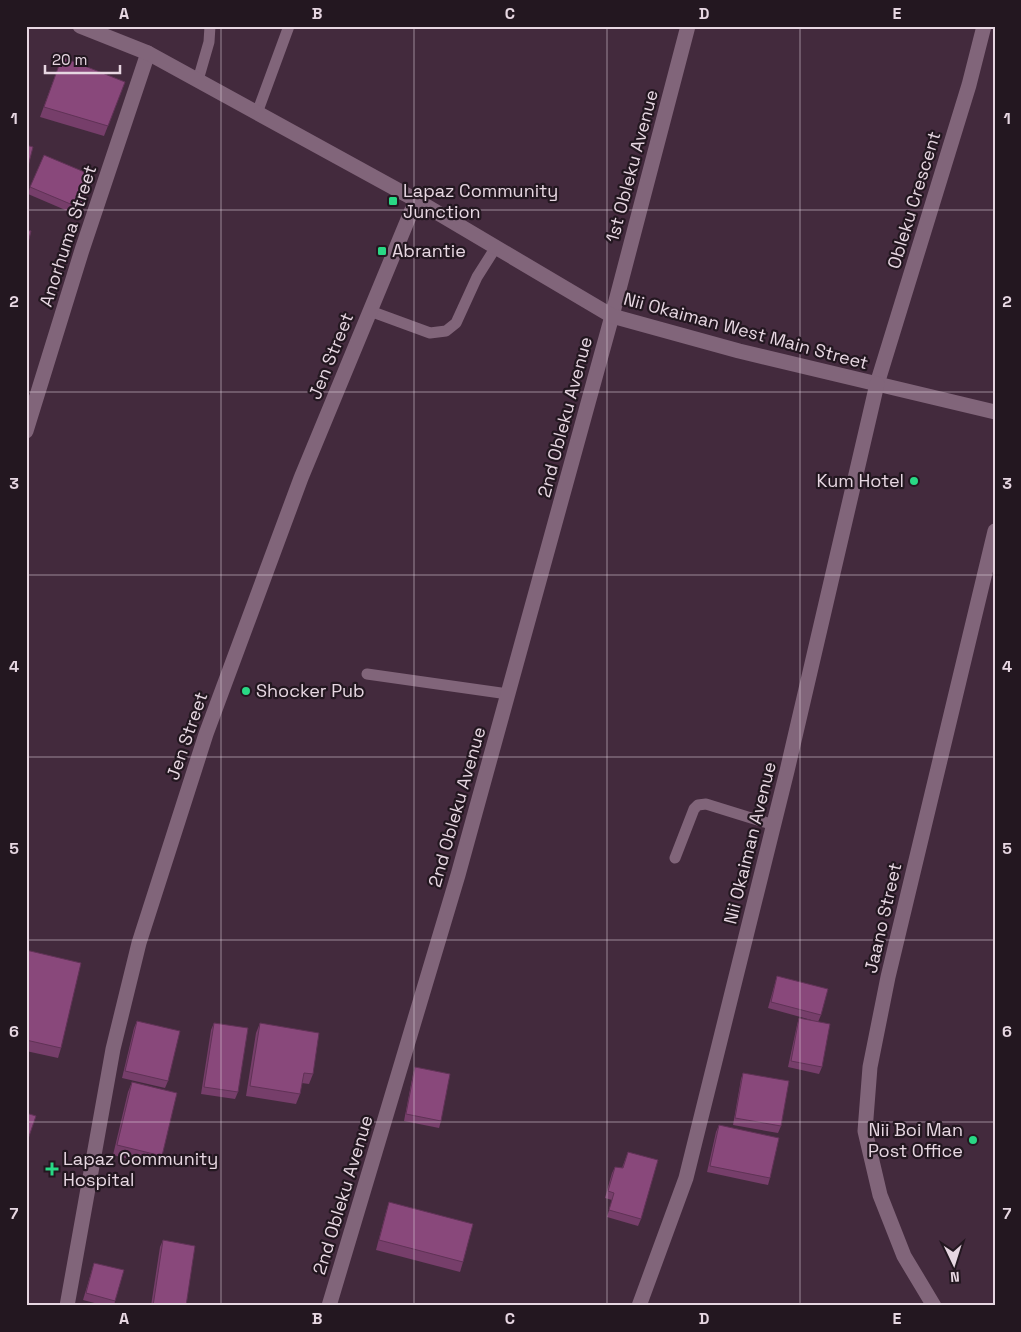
<svg xmlns="http://www.w3.org/2000/svg" width="1021" height="1332" font-family="'Space Grotesk',sans-serif">
  <style>
    .lines { fill: none; stroke-linecap: round; stroke-linejoin: round }
    .lane { stroke: #81657a; stroke-width: 11 }
    .street { stroke: #81657a; stroke-width: 15 }
    .secondary { stroke: #81657a; stroke-width: 15 }
    .wall { fill: #763e6a }
    .building { fill: #89487b; stroke: #603256 }
    .grid { fill: none; stroke: #e7d7e2; stroke-width: 1; stroke-opacity: 0.55 }
    .poi-dot { fill: #29d885; stroke: #231720; stroke-width: 2 }
    .labels { text-anchor: middle; stroke-width: 4.5; stroke-linejoin: round; paint-order: stroke }
    .street-label { font-size: 18px; fill: #e7d7e2; stroke: #231720 }
    .poi-label { font-size: 18px; fill: #e7d7e2; stroke: #231720; text-anchor: start }
    .neatline { fill: none; stroke: #e7d7e2; stroke-width: 2 }
    .grid-label { font-size: 16px; text-anchor: middle; font-weight: bold; fill: #e7d7e2 }
  </style>
  <rect width="100%" height="100%" fill="#432a3d"/>
  <g class="lines">
    <g class="lane">
      <polyline points="198,80 209,42 210,26"/>
      <polyline points="257,113 289,26"/>
      <polyline points="370,311 430,333 446,331 456,323 477,277 496,247"/>
      <polyline points="367,674 508,694"/>
      <polyline points="675,858 694,809 698,805 706,804 774,825"/>
    </g>
    <g class="street">
      <polyline points="877,384 969,85 984,26"/>
      <polyline points="26,431 82,250 148,53"/>
      <polyline points="67,1306 113,1049 139,943 206,734 301,478 416,200"/>
      <polyline points="329,1306 458,875 612,316 688,26"/>
      <polyline points="934,1306 904,1256 880,1195 865,1131 870,1067 888,977 995,531"/>
    </g>
    <g class="secondary">
      <polyline points="80,26 148,53 416,200 612,316 739,351 995,412"/>
      <polyline points="639,1306 686,1178 787,771 877,384"/>
    </g>
  </g>
  <g class="wall">
    <polygon points="62,57 125,82 104,136 40,117"/>
    <polygon points="94,176 77,215 28,194 30,187"/>
    <polygon points="26,950 61,1048 58,1058 26,1051"/>
    <polygon points="777,976 821,1015 818,1022 822,1067 819,1074 788,1067 797,1025 799,1018 815,1021 768,1008"/>
    <polygon points="137,1021 168,1081 165,1088 122,1078 134,1028"/>
    <polygon points="214,1023 238,1092 235,1099 201,1094 211,1030"/>
    <polygon points="260,1023 313,1074 309,1084 302,1083 300,1094 296,1104 246,1096 256,1033"/>
    <polygon points="415,1067 441,1121 439,1128 404,1121 413,1074"/>
    <polygon points="743,1073 781,1126 778,1133 733,1125 741,1079"/>
    <polygon points="132,1082 162,1156 158,1166 113,1155 128,1092"/>
    <polygon points="719,1125 770,1178 768,1185 707,1172 716,1132"/>
    <polygon points="628,1152 641,1219 638,1226 607,1217 612,1200 605,1198 612,1173 615,1167 622,1168"/>
    <polygon points="389,1202 463,1262 460,1272 376,1250 386,1212"/>
    <polygon points="163,1240 186,1306 151,1306 160,1247"/>
    <polygon points="94,1263 115,1301 114,1306 106,1306 83,1300"/>
  </g>
  <g class="building">
    <polygon points="62,57 125,82 108,126 44,107"/>
    <polygon points="26,145 33,147 26,174"/>
    <polygon points="44,155 94,176 80,208 30,187"/>
    <polygon points="26,230 31,231 26,251"/>
    <polygon points="26,950 81,963 61,1048 26,1040"/>
    <polygon points="777,976 828,989 821,1015 771,1002"/>
    <polygon points="799,1018 830,1024 822,1067 791,1061"/>
    <polygon points="137,1021 180,1031 168,1081 125,1071"/>
    <polygon points="214,1023 248,1028 238,1092 204,1087"/>
    <polygon points="260,1023 319,1033 313,1074 304,1073 300,1094 250,1086"/>
    <polygon points="415,1067 450,1074 441,1121 406,1114"/>
    <polygon points="743,1073 789,1081 781,1126 735,1118"/>
    <polygon points="132,1082 177,1093 162,1156 117,1145"/>
    <polygon points="26,1113 36,1116 26,1145"/>
    <polygon points="719,1125 779,1138 770,1178 710,1166"/>
    <polygon points="628,1152 658,1160 641,1219 609,1210 614,1193 608,1191 615,1167 623,1168"/>
    <polygon points="389,1202 473,1224 463,1262 379,1240"/>
    <polygon points="163,1240 195,1246 186,1306 153,1306"/>
    <polygon points="94,1263 124,1270 115,1301 86,1293"/>
  </g>
  <path class="grid" d="M221 26V1306M414 26V1306M607 26V1306M800 26V1306M26 210H995M26 392H995M26 575H995M26 757H995M26 940H995M26 1122H995"/>
  <g class="poi-dot">
    <rect x="388" y="196" width="10" height="10" rx="2.5"/>
    <rect x="377" y="246" width="10" height="10" rx="2.5"/>
    <circle cx="914" cy="481" r="5"/>
    <circle cx="246" cy="691" r="5"/>
    <circle cx="973" cy="1140" r="5"/>
    <path d="M49.5 1161.5h5v5h5v5h-5v5h-5v-5h-5v-5h5z"/>
  </g>
  <g class="labels">
    <g class="street-label">
      <text transform="translate(632 166) rotate(-75)" y="6">1st Obleku Avenue</text>
      <text transform="translate(914 200) rotate(-73)" y="6">Obleku Crescent</text>
      <text transform="translate(68 236) rotate(-72)" y="6">Anorhuma Street</text>
      <text transform="translate(746 331) rotate(15)" y="6">Nii Okaiman West Main Street</text>
      <text transform="translate(331 356) rotate(-68)" y="6">Jen Street</text>
      <text transform="translate(565 417) rotate(-75)" y="6">2nd Obleku Avenue</text>
      <text transform="translate(187 736) rotate(-71)" y="6">Jen Street</text>
      <text transform="translate(457 807) rotate(-74)" y="6">2nd Obleku Avenue</text>
      <text transform="translate(750 843) rotate(-76)" y="6">Nii Okaiman Avenue</text>
      <text transform="translate(883 918) rotate(-77)" y="6">Jaano Street</text>
      <text transform="translate(343 1195) rotate(-73)" y="6">2nd Obleku Avenue</text>
    </g>
    <g class="poi-label">
      <text x="403" y="197">Lapaz Community<tspan x="403" dy="21">Junction</tspan></text>
      <text x="392" y="257">Abrantie</text>
      <text x="904" y="487" text-anchor="end">Kum Hotel</text>
      <text x="256" y="697">Shocker Pub</text>
      <text x="963" y="1136" text-anchor="end">Nii Boi Man<tspan x="963" dy="21">Post Office</tspan></text>
      <text x="63" y="1165">Lapaz Community<tspan x="63" dy="21">Hospital</tspan></text>
    </g>
  </g>
  <rect width="1021" height="1332" fill="none" stroke="#231720" stroke-width="55"/>
  <g transform="translate(954 1264) rotate(176)" stroke="#231720" stroke-width="4" paint-order="stroke">
  <path d="M0-4L9 19L0 12L-9 19Z" fill="#e7d7e2"/>
  <text y="-8" font-size="14" font-weight="bold" text-anchor="middle" fill="#e7d7e2">N</text>
  </g>
  <path d="M45 65v8h75v-8" fill="none" stroke="#e7d7e2" stroke-width="2.5"/>
  <text x="52" y="65" font-size="15" fill="#e7d7e2" stroke="#231720" stroke-width="4" paint-order="stroke">20 m</text>
  <rect x="28" y="28" width="966" height="1276" class="neatline"/>
  <g class="grid-label">
    <text x="124" y="19">A</text>
    <text x="317" y="19">B</text>
    <text x="510" y="19">C</text>
    <text x="704" y="19">D</text>
    <text x="897" y="19">E</text>
    <text x="14" y="124">1</text>
    <text x="1007" y="124">1</text>
    <text x="14" y="307">2</text>
    <text x="1007" y="307">2</text>
    <text x="14" y="489">3</text>
    <text x="1007" y="489">3</text>
    <text x="14" y="672">4</text>
    <text x="1007" y="672">4</text>
    <text x="14" y="854">5</text>
    <text x="1007" y="854">5</text>
    <text x="14" y="1037">6</text>
    <text x="1007" y="1037">6</text>
    <text x="14" y="1219">7</text>
    <text x="1007" y="1219">7</text>
    <text x="124" y="1324">A</text>
    <text x="317" y="1324">B</text>
    <text x="510" y="1324">C</text>
    <text x="704" y="1324">D</text>
    <text x="897" y="1324">E</text>
  </g>
</svg>
